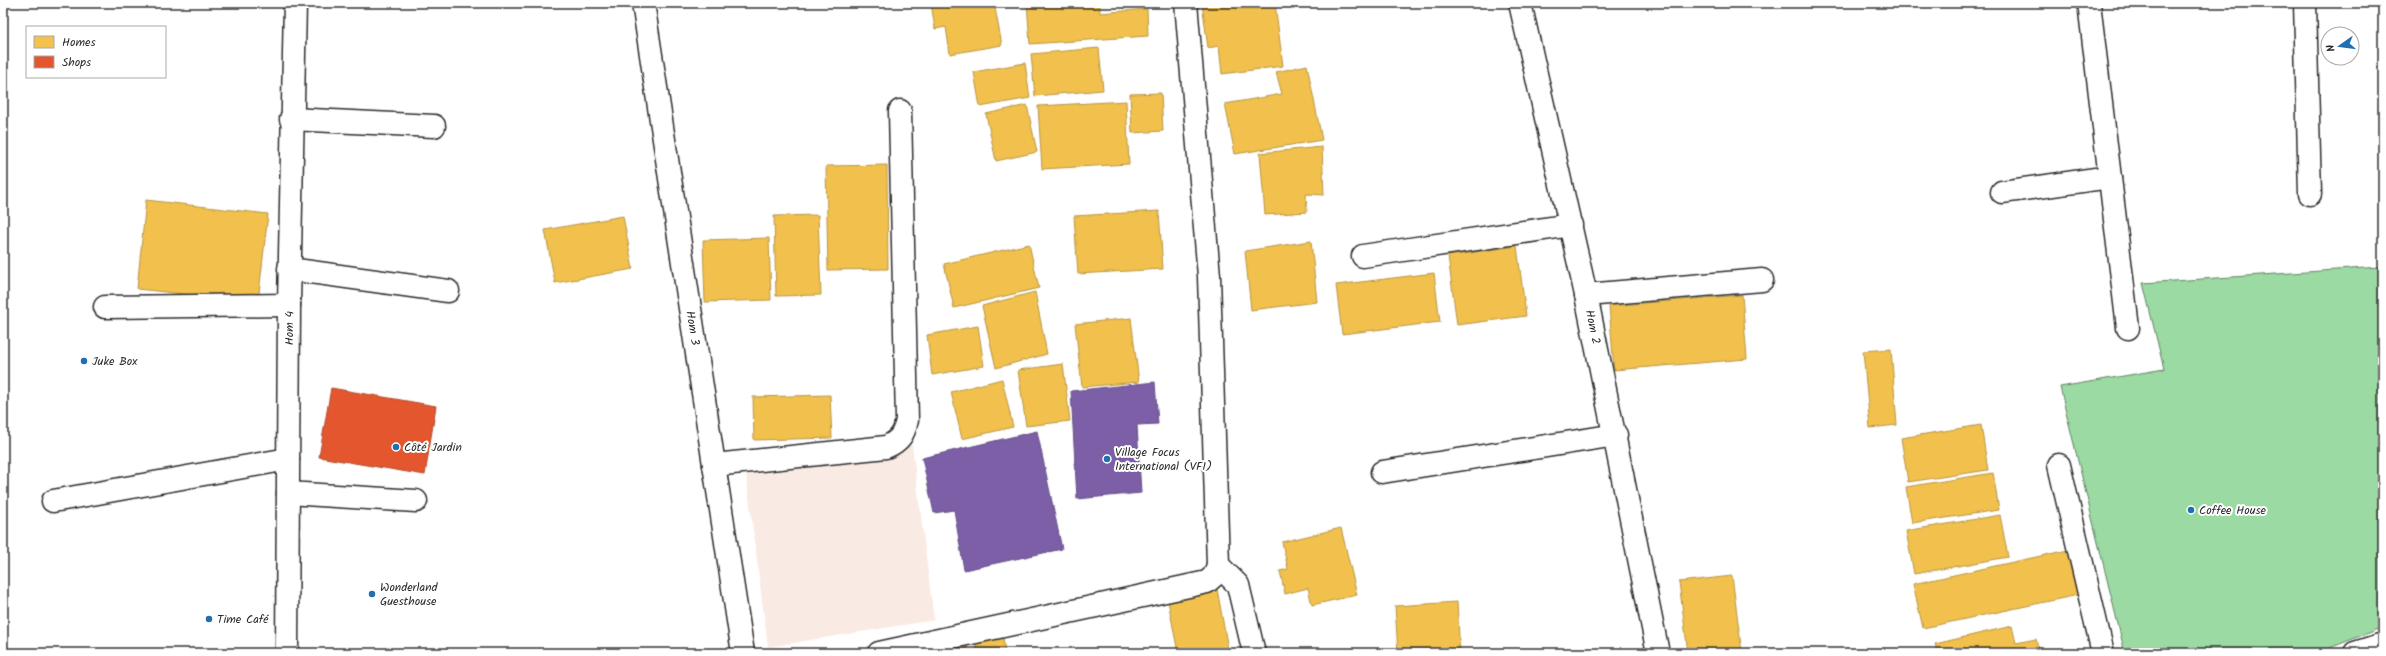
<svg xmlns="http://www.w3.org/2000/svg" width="2386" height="656" font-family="Kalam,sans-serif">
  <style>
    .built { fill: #faeae4 }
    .green { fill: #9bdaa2; stroke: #638266 }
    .homes { fill: #f2c14e; stroke: #b69444 }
    .shops { fill: #e4572e; stroke: #ac4a2d }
    .offices { fill: #7b5ea7; stroke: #634f82 }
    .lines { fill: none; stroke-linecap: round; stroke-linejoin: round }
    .minor-casing { stroke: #2b2b2b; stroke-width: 25 }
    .minor { stroke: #fff; stroke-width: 22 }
    .poi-dot { fill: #1f6fb2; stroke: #fff; stroke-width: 1.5 }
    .labels { text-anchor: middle; stroke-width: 4; stroke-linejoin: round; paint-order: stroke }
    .street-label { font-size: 12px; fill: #2b2b2b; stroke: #fff }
    .poi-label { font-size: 12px; fill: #2b2b2b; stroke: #fff; text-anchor: start }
  </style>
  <rect width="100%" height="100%" fill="#fff"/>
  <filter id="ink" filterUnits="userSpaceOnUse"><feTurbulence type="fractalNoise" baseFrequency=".025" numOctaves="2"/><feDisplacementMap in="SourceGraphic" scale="8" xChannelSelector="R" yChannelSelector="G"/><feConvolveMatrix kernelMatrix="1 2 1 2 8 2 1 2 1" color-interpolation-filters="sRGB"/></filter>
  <g filter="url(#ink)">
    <polygon class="built" points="912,445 934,620 768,647 745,466"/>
    <polygon class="green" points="2380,267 2383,284 2383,627 2317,653 2125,653 2060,387 2164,369 2143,283"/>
    <g class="homes">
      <polygon points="931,3 994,3 1002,45 950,54 946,27 935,29"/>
      <polygon points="1027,3 1100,3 1100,13 1147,9 1148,36 1030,44"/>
      <polygon points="1202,3 1275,3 1283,66 1222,74 1219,46 1208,48"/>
      <polygon points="1099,48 1103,90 1035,96 1031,54"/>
      <polygon points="1025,63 1030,98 980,107 974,72"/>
      <polygon points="1307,65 1322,140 1235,154 1225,104 1282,94 1276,72"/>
      <polygon points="1161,93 1163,131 1132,133 1130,94"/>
      <polygon points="1126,101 1129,164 1042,169 1038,106"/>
      <polygon points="1027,105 1037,152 996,161 986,114"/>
      <polygon points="1322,147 1324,195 1306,194 1307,212 1265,215 1260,153"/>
      <polygon points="887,165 888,269 828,270 826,166"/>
      <polygon points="146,200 268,214 258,302 137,289"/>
      <polygon points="1159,211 1163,269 1078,274 1074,216"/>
      <polygon points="818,215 821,295 776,296 774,216"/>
      <polygon points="623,216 633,269 555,283 545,230"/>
      <polygon points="769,238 771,300 705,302 703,240"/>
      <polygon points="1311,241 1317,302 1251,310 1245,251"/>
      <polygon points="1029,244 1039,288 954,308 944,264"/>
      <polygon points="1517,246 1526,316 1457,325 1448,256"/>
      <polygon points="1434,273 1440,322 1342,334 1336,285"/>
      <polygon points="1035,292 1047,354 996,368 982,306"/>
      <polygon points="1742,295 1747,359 1614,370 1609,306"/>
      <polygon points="1131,318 1139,382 1082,387 1075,324"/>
      <polygon points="978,326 984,366 932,375 927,335"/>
      <polygon points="1891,349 1897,425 1870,428 1863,351"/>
      <polygon points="1063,364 1070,421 1026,426 1018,370"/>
      <polygon points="1002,379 1013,427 962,439 951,392"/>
      <polygon points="830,395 832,438 754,440 753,397"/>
      <polygon points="1981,425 1988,470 1908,482 1901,438"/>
      <polygon points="1993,473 1999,510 1912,523 1906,487"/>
      <polygon points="2000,515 2008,557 1914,574 1906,531"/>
      <polygon points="1341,528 1357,595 1312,605 1308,588 1285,594 1280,571 1288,569 1282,542"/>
      <polygon points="2068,550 2078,595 1923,628 1913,584"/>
      <polygon points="1732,576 1742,653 1688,653 1679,582"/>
      <polygon points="1217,589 1228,649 1210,653 1178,653 1168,601"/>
      <polygon points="1457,602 1460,653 1398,653 1395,606"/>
      <polygon points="2012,626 2016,643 2036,639 2039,653 1938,653 1935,644"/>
      <polygon points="1003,637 1005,653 977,653 976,642"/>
      <polygon points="967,644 968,653 928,653"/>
      <polygon points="1090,649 1090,653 1061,653"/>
    </g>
    <polygon class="shops" points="331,388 436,406 425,475 319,457"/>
    <g class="offices">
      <polygon points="1155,382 1158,424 1137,425 1141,493 1077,499 1071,391"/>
      <polygon points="1037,431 1062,549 964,570 954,510 934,513 922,458"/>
    </g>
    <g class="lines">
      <defs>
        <g id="minor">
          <polyline points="643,3 743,653"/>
          <polyline points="1520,3 1586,295 1658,653"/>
          <polyline points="2089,3 2128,328"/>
          <polyline points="2305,3 2310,194"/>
          <polyline points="291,119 434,126"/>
          <polyline points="2002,192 2110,177"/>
          <polyline points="1363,256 1571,225"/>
          <polyline points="289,269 448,291"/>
          <polyline points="1586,295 1762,280"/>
          <polyline points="105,307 289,305"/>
          <path d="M714 465 886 447C900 441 904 434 907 420L900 111"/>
          <polyline points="2059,465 2103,653"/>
          <polyline points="1382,472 1616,435"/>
          <polyline points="288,493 416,501"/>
          <polyline points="53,501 288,459"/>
          <polyline points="1218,565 1238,585 1254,653"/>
          <polyline points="287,653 289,305 295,3"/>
          <polyline points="879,653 1207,582 1214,576 1218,565 1209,276 1186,3"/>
          <polyline points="2355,653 2383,644"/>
        </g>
      </defs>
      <use href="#minor" class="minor-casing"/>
      <use href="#minor" class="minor"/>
    </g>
  </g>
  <g class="poi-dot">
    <circle cx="84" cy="361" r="4"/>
    <circle cx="396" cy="447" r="4"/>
    <circle cx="1107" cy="459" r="4"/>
    <circle cx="2191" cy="510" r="4"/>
    <circle cx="372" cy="594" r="4"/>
    <circle cx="209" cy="619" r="4"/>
  </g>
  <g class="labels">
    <g class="street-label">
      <text transform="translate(1593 327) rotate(78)" y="4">Hom 2</text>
      <text transform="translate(289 328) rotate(-90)" y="4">Hom 4</text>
      <text transform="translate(693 328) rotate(81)" y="4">Hom 3</text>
    </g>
    <g class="poi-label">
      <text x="92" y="365">Juke Box</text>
      <text x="404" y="451">Côté Jardin</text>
      <text x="1115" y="456">Village Focus<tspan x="1115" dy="14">International (VFI)</tspan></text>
      <text x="2199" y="514">Coffee House</text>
      <text x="380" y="591">Wonderland<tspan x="380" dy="14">Guesthouse</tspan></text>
      <text x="217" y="623">Time Café</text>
    </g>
  </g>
  <rect width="2386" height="656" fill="none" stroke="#fff" stroke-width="16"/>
  <rect x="8" y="8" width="2370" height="640" fill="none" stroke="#2b2b2b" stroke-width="1.5" filter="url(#ink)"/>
  <rect x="26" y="26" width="140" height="52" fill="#ffffff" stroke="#aaaaaa"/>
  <rect x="34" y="36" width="20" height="12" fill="#f2c14e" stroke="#aaaaaa"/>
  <text x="62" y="46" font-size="12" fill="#2b2b2b">Homes</text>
  <rect x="34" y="56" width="20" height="12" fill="#e4572e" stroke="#aaaaaa"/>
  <text x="62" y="66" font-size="12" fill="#2b2b2b">Shops</text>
  <g transform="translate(2340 46) rotate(256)"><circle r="19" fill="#ffffff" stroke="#aaaaaa"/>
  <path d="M0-3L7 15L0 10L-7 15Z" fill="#1f6fb2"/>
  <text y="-6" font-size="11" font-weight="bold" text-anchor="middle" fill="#2b2b2b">N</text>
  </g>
</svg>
